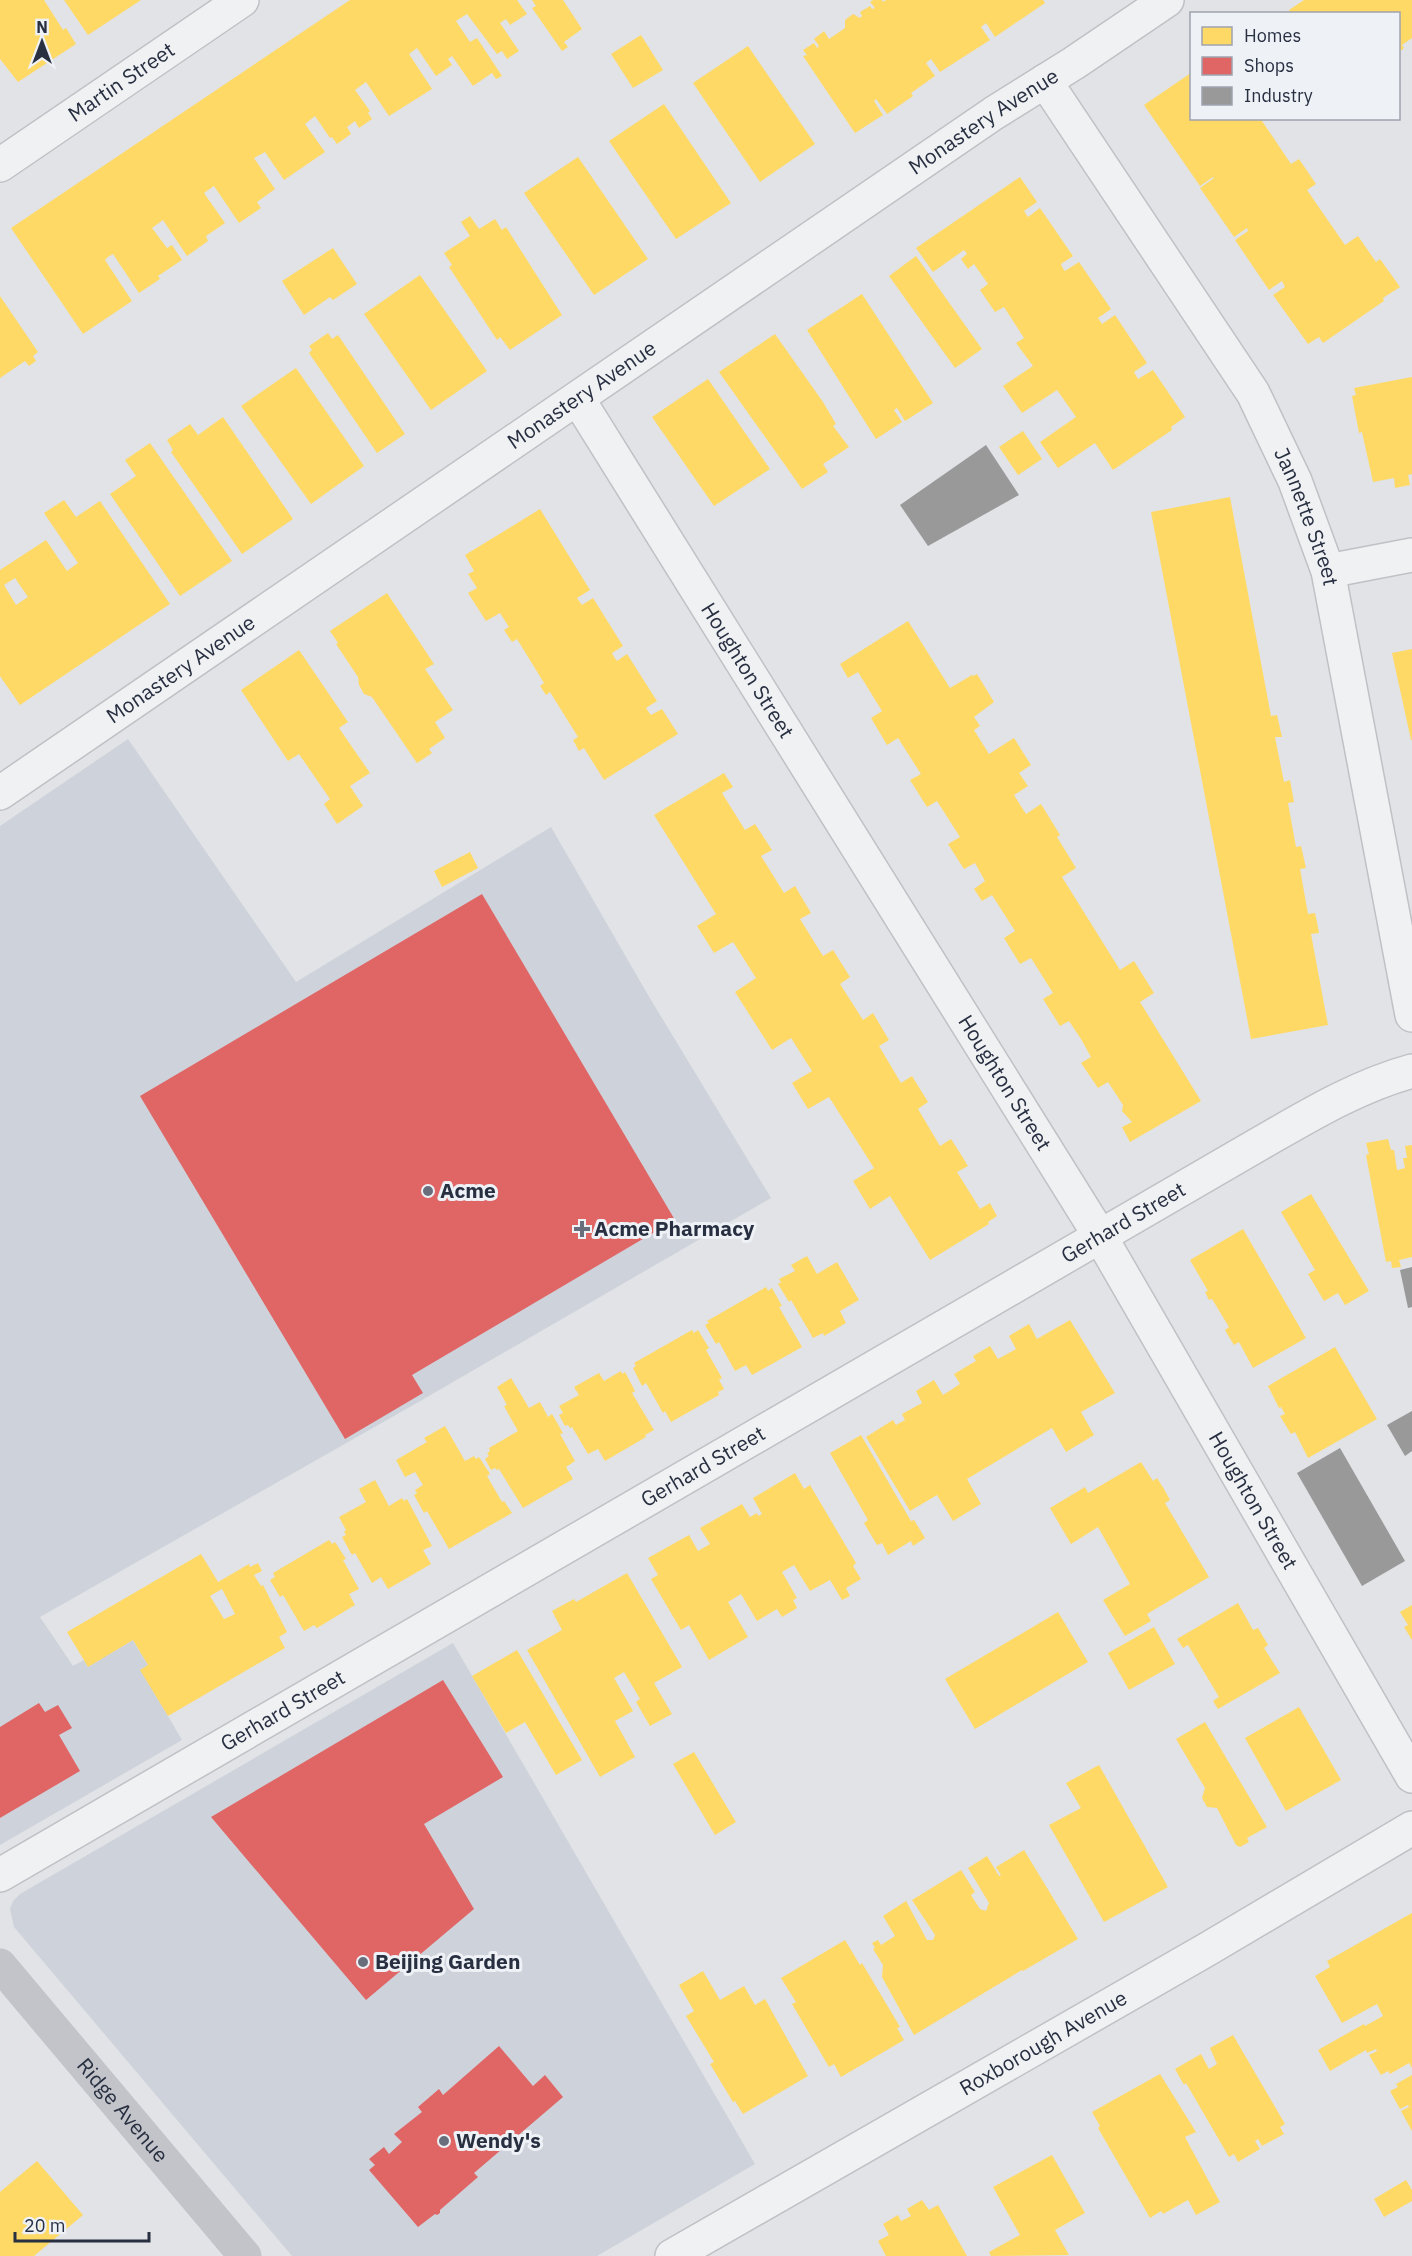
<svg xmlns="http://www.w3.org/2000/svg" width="1412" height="2256" font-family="'IBM Plex Sans',sans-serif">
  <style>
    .built { fill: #ced2da }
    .homes { fill: #ffd966; fill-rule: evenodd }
    .shops { fill: #e06666 }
    .industry { fill: #999 }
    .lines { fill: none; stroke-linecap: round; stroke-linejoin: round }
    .minor-casing { stroke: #bfc1c5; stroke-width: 36 }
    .minor { stroke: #f0f1f3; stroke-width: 33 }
    .secondary { stroke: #c2c4c9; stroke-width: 33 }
    .poi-dot { fill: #686e7b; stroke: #eef1f6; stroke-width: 2 }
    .labels { text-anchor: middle; stroke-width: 6; stroke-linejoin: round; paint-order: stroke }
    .street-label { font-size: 21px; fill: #272f41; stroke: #eef1f6 }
    .poi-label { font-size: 21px; font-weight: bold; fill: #272f41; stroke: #eef1f6; text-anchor: start }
  </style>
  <rect width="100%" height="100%" fill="#e1e3e7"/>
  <g class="built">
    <polygon points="128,739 296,982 551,827 648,995 771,1198 415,1404 40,1617 73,1666 84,1660 88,1666 133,1640 148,1665 141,1670 182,1740 0,1845 0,826"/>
    <polygon points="453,1643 755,2164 597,2256 292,2256 14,1927 10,1909 13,1901 20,1894"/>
  </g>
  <g class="homes">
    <polygon points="0,0 44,0 63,30 66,28 76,44 18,82 0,59"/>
    <polygon points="64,0 141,0 88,35"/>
    <polygon points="350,0 517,0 527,14 510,25 506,19 500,23 519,51 507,59 502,51 497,54 467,14 456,21 470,42 477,38 502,76 496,79 492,73 473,86 452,56 448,59 452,65 436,76 417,48 409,54 432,89 389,116 366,82 355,90 370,111 368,113 372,119 359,128 355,121 347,127 351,134 337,144 332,137 330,138 315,116 305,124 325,152 284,180 265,152 254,158 275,189 257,202 261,208 239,223 214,186 204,193 225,223 206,236 208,241 187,256 163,220 152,228 167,248 172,245 182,260 158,276 160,279 139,293 113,254 108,257 105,260 132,301 83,334 11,228"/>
    <polygon points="532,0 563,0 582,29 564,42 568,47 562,51 532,8 536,6"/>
    <polygon points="873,0 882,0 883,2 886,0 1043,0 1045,3 995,37 986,23 981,27 990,40 940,72 931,59 926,63 935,76 911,93 913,96 887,114 876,99 874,101 883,115 855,133 803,56 807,55 803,50 814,43 817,48 819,46 814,39 824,31 829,39 845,28 845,20 853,14 860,18 862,16 860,12 870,6 872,9 875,8 870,2"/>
    <polygon points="1304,0 1412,0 1412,38 1402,45 1404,48 1398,53 1398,14 1291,14 1289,10"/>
    <polygon points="641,35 663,70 633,88 611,54"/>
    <polygon points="748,46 815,144 760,182 693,83"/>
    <polygon points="1191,73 1191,118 1260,118 1291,164 1299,159 1316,184 1307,190 1345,245 1358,236 1376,262 1380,259 1400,287 1383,298 1384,301 1323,343 1319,337 1308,344 1273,295 1285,287 1282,281 1269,290 1235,240 1248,231 1247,228 1234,237 1200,188 1214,178 1213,177 1200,186 1144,105"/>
    <polygon points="664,104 731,203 676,239 609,141"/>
    <polygon points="578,157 648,259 594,295 524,193"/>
    <polygon points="1020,177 1037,202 1024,211 1028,217 1040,208 1073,256 1061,264 1062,267 1065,271 1079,262 1111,309 1098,318 1102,324 1115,315 1147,363 1134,372 1138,379 1153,370 1185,417 1171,427 1172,430 1113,470 1095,443 1058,468 1040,442 1076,417 1057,390 1022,413 1003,386 1033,366 1016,343 1024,338 1004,307 995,312 980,290 988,284 974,264 968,269 961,259 967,254 964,250 933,272 916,248"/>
    <polygon points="470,216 479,229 495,219 502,230 506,227 562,315 510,350 500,337 497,340 449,267 452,265 444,253 470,236 461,222"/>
    <polygon points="333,248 357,284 333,300 330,297 304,315 282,281"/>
    <polygon points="916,256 982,349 955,368 889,276"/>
    <polygon points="420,275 487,371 431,410 364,314"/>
    <polygon points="862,294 933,403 905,421 897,408 894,410 902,422 876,439 807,330"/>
    <polygon points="0,296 38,352 33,356 36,361 29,366 25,361 0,378"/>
    <polygon points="328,333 332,339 338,335 405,434 377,453 309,353 312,350 309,346"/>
    <polygon points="775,334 823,402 836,424 833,426 849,447 823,464 828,472 802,489 719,372"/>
    <polygon points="296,368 364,466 311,504 241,406"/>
    <polygon points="1412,377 1412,474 1408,475 1410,485 1395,488 1394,478 1373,482 1362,432 1359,433 1352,396 1356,395 1354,388"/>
    <polygon points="708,379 770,469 714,506 652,417"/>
    <polygon points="223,417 293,519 242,554 171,452 173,450 167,440 190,424 198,435"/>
    <polygon points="1023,431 1042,459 1018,475 999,447"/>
    <polygon points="150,443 232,561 180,596 110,494 136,476 125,460"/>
    <polygon points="1230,497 1271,716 1277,715 1282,737 1275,737 1284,782 1290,780 1294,802 1288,803 1296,847 1301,846 1306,868 1300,869 1308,914 1315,913 1317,922 1319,933 1311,934 1328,1025 1251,1039 1151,512"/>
    <path d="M64 500 76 517 100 501 170 604 20 705 0 676V570L46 540 67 571 78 563 44 513ZM15 578 28 597 16 605 4 585Z"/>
    <polygon points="540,509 590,590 577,598 579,601 582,605 593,598 623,646 612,653 614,657 617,661 627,654 657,701 646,708 648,711 651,715 662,709 678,734 604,780 584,748 579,751 573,740 578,737 550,692 546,695 540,686 544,683 517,639 512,642 504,630 509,627 500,613 486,621 468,593 477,588 468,574 474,571 465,555"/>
    <polygon points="387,593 434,664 425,669 453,710 435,722 445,738 429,749 432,753 417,763 372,697 364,694 359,685 358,677 336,644 338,643 330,631"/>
    <polygon points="908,621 950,688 972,675 973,676 977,674 994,702 974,717 980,726 974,730 989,754 1014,738 1031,765 1019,773 1028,786 1014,795 1026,814 1041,804 1060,835 1057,837 1076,868 1062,877 1120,970 1134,961 1154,993 1140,1002 1201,1101 1130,1142 1122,1127 1132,1122 1122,1111 1123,1105 1108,1082 1098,1088 1081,1063 1091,1057 1081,1039 1069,1021 1060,1026 1043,999 1053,993 1031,958 1020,964 1004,938 1015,931 992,895 982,901 974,889 985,881 975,863 964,869 948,844 960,837 937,801 927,807 910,780 921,774 898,738 887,745 871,718 882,711 858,672 848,678 840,664"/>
    <polygon points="1412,649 1412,740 1411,740 1392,653"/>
    <polygon points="299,650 348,722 339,728 370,773 350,786 363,806 337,824 324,804 330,799 299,754 288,761 241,690"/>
    <polygon points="724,773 733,787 722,793 745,830 755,824 772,850 761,856 784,893 795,886 811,913 800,919 823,956 833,950 850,977 840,984 863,1020 873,1013 889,1040 879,1046 901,1083 912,1076 928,1102 918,1109 940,1146 951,1139 960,1153 968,1166 957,1172 980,1209 990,1203 997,1216 988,1222 989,1224 930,1260 890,1196 870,1209 853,1181 874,1168 829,1097 808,1109 792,1083 812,1071 791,1038 772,1050 735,992 756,978 735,945 733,942 714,953 697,926 716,914 654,815"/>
    <polygon points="470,852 478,868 442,887 434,871"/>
    <polygon points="1388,1139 1391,1150 1394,1150 1397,1170 1405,1168 1403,1158 1407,1158 1405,1146 1412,1145 1412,1257 1399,1260 1401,1267 1392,1268 1391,1261 1386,1262 1366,1155 1369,1154 1366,1143"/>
    <polygon points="1311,1194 1369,1291 1345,1305 1338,1293 1324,1301 1308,1274 1315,1270 1281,1212"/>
    <polygon points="1243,1229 1306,1338 1253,1368 1239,1342 1234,1345 1229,1337 1225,1330 1229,1327 1212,1299 1209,1300 1205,1292 1208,1291 1190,1260"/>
    <polygon points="807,1256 817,1274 837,1262 859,1300 840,1311 846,1323 824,1336 823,1333 813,1338 791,1300 789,1302 778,1284 781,1282 779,1279 795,1271 791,1265"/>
    <polygon points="766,1287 768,1291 772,1288 782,1306 779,1307 802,1347 752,1375 746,1365 735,1371 719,1342 716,1344 705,1325 709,1323 707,1321"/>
    <polygon points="1070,1320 1115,1393 1081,1412 1094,1435 1066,1452 1052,1428 967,1479 981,1504 953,1521 937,1495 910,1511 866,1437 893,1420 896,1425 905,1420 902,1414 922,1403 916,1391 934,1380 943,1395 960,1384 954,1374 976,1361 973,1356 990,1346 998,1359 1016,1349 1009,1336 1029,1324 1037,1339"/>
    <polygon points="692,1330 694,1333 698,1330 709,1348 706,1350 722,1378 719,1380 724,1389 718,1392 719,1395 671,1422 665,1411 663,1413 646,1383 642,1386 633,1368 636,1366 634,1363"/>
    <polygon points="1335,1347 1377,1419 1308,1458 1295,1432 1291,1434 1283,1421 1280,1416 1285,1414 1281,1407 1279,1408 1268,1386"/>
    <polygon points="621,1371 622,1374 625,1372 635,1391 632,1393 654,1430 645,1435 646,1437 605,1461 598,1449 588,1454 572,1427 570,1428 568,1425 565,1426 559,1415 563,1413 559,1406 579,1395 574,1387 599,1373 604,1381"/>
    <polygon points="511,1378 529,1408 540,1402 548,1417 552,1414 563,1433 560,1434 575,1461 566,1467 573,1479 523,1508 499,1469 497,1470 495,1468 491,1470 485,1459 489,1456 487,1453 490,1451 489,1448 518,1431 504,1406 507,1405 497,1387"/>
    <polygon points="445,1426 465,1461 474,1456 476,1459 479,1457 490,1474 487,1476 502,1502 504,1501 512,1513 449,1549 427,1511 424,1513 414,1495 417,1493 415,1490 423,1485 415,1472 405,1477 396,1460 427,1442 424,1438"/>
    <polygon points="861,1435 911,1521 914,1520 925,1538 913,1546 911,1541 888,1555 882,1543 877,1545 864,1523 868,1520 830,1453"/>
    <polygon points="1141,1462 1153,1481 1157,1478 1164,1489 1170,1500 1165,1503 1209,1577 1147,1614 1151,1621 1125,1636 1103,1600 1130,1584 1098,1527 1071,1544 1050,1508 1085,1487 1088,1493"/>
    <polygon points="795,1473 804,1489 810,1485 856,1563 853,1566 861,1579 846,1588 850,1596 842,1600 830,1580 810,1591 794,1565 789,1568 782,1572 797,1598 793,1600 797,1608 782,1617 777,1609 757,1621 741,1594 728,1602 748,1637 709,1660 689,1625 681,1630 651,1579 658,1575 648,1558 689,1535 698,1551 705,1547 710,1544 700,1528 742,1504 750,1517 757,1513 758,1516 762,1514 753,1498"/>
    <polygon points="375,1480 389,1506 402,1498 404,1501 407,1499 432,1546 423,1550 431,1564 388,1589 381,1577 372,1583 355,1553 352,1555 342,1537 346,1535 344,1532 346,1530 339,1517 366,1502 359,1489"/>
    <polygon points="329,1540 332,1544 335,1542 346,1559 343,1560 359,1589 349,1594 355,1605 317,1628 314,1625 304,1631 283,1595 280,1597 270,1580 275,1577 273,1573"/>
    <path d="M201 1554 218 1582 249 1564 250 1567 258 1563 262 1571 254 1575 261 1586 263 1585 287 1632 279 1637 285 1648 168 1716 140 1670 148 1665 133 1640 88 1667 67 1632ZM222 1589 235 1614 224 1619 210 1596Z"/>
    <polygon points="627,1573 682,1667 654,1683 672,1714 650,1726 636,1702 640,1699 624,1672 614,1678 633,1711 615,1721 635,1757 600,1777 527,1650 562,1630 552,1611 574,1599 576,1602"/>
    <polygon points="1238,1603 1253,1630 1258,1628 1268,1645 1264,1648 1280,1673 1218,1709 1213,1701 1219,1697 1188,1645 1183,1648 1177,1639"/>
    <polygon points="1412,1605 1412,1640 1404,1627 1408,1625 1400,1612"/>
    <polygon points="1058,1612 1088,1662 975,1729 945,1679"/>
    <polygon points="1154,1627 1175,1664 1129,1690 1108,1653"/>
    <polygon points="517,1650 582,1760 556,1775 525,1722 506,1733 472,1676"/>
    <polygon points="1299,1707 1341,1780 1286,1811 1245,1738"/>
    <polygon points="1205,1722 1267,1827 1247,1838 1249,1842 1240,1847 1236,1845 1217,1808 1207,1807 1202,1798 1205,1788 1176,1739"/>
    <polygon points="694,1752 736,1822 715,1835 673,1764"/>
    <polygon points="1099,1765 1168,1887 1104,1922 1049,1825 1081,1808 1066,1783"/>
    <polygon points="1024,1850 1078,1939 1023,1971 1022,1970 914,2035 882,1977 883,1965 873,1949 875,1948 872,1943 878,1940 881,1945 895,1936 883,1916 906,1901 927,1940 933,1940 935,1935 912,1900 961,1870 975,1892 971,1895 980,1909 986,1911 989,1903 968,1868 987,1856 999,1876 1001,1875 996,1867"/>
    <polygon points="1412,1913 1412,2068 1409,2063 1390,2074 1388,2071 1381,2075 1369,2055 1377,2051 1376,2049 1367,2053 1366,2050 1330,2071 1318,2050 1364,2024 1365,2026 1383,2016 1377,2004 1342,2023 1315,1976 1330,1967 1327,1961"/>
    <polygon points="845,1940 860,1965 862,1963 900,2027 897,2028 904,2040 841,2077 834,2064 829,2067 792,2004 796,2002 781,1978"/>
    <polygon points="703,1971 720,2000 744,1986 755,2005 765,1999 808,2076 743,2114 735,2101 733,2102 710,2064 714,2062 686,2016 694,2011 679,1985"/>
    <polygon points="1233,2035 1285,2124 1280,2127 1284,2134 1262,2146 1258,2139 1255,2141 1260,2149 1238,2162 1234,2154 1229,2157 1186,2083 1184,2085 1175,2069 1201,2054 1209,2069 1217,2064 1210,2048"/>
    <polygon points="1160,2074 1196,2132 1185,2137 1220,2202 1196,2215 1188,2200 1163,2214 1161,2211 1150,2218 1098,2128 1100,2126 1092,2112"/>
    <polygon points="1412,2075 1412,2131 1401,2111 1409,2107 1408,2105 1400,2109 1390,2091 1398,2087 1396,2084"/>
    <polygon points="1052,2155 1085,2213 1055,2230 1069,2255 991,2256 989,2252 1020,2235 993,2187"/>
    <polygon points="37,2161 83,2215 34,2256 0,2256 0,2192"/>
    <polygon points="1406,2180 1412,2190 1412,2201 1384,2217 1374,2199"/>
    <polygon points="922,2200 929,2210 938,2205 967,2256 886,2256 878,2241 889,2235 883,2224 898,2215 901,2221 911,2216 907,2209"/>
  </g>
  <g class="shops">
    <polygon points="482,894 675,1220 412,1375 423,1393 345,1439 140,1096"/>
    <polygon points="443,1680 503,1777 424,1824 474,1909 366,2000 211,1817"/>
    <polygon points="39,1703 45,1712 58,1705 72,1728 59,1735 80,1771 0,1818 0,1727"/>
    <polygon points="499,2046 533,2086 545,2075 563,2097 474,2173 478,2177 440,2210 440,2213 437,2215 435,2214 418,2227 369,2170 375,2165 369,2159 384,2147 389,2154 402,2142 394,2134 422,2112 418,2107 439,2089 443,2095"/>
  </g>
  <g class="industry">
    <polygon points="986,445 1019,495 928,546 900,505"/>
    <polygon points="1412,1267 1412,1307 1408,1308 1400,1270"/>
    <polygon points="1412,1411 1412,1451 1405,1456 1387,1425"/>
    <polygon points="1340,1448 1405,1561 1362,1586 1297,1473"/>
  </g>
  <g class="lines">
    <defs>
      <g id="minor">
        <path id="s1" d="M1045 81 1253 393 1295 481 1328 571 1412 1015"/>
        <path id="s2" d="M0 165 242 0"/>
        <path id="s3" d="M578 399 1100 1236 1412 1776"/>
        <polyline points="1328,571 1412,555"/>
        <path id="s4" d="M0 793 994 113 1074 63 1167 0"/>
        <path id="s5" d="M0 1875 1259 1144C1308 1116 1357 1086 1412 1071"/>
        <path id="s6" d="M672 2256 1206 1950 1412 1828"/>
      </g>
    </defs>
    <use href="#minor" class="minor-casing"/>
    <use href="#minor" class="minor"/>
    <path class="secondary" id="s7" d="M0 1965 245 2256"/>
  </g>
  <g class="poi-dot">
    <circle cx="428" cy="1191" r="6"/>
    <path d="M579 1220h6v6h6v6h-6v6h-6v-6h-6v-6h6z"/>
    <circle cx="363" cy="1962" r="6"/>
    <circle cx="444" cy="2141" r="6"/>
  </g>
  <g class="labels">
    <g class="street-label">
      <text dy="7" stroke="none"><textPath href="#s2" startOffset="147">Martin Street</textPath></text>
      <text dy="7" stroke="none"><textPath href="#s4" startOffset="1191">Monastery Avenue</textPath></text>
      <text dy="7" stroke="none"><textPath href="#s4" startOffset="705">Monastery Avenue</textPath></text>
      <text dy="7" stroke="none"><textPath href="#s1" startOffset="510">Jannette Street</textPath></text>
      <text dy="7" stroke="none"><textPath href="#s4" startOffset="219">Monastery Avenue</textPath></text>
      <text dy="7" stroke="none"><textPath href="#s3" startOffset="320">Houghton Street</textPath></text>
      <text dy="7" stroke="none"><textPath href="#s3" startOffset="806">Houghton Street</textPath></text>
      <text dy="7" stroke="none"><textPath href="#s5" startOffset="1299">Gerhard Street</textPath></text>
      <text dy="7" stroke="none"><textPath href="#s5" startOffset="813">Gerhard Street</textPath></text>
      <text dy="7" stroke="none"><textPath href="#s3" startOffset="1292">Houghton Street</textPath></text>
      <text dy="7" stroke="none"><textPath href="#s5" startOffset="327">Gerhard Street</textPath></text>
      <text dy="7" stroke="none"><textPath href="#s6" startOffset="428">Roxborough Avenue</textPath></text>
      <text dy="7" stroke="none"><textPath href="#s7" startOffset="190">Ridge Avenue</textPath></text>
    </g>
    <g class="poi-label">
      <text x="440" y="1198">Acme</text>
      <text x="594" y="1236">Acme Pharmacy</text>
      <text x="375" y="1969">Beijing Garden</text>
      <text x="456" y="2148">Wendy's</text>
    </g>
  </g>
  <rect x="1190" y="12" width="210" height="108" fill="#eef1f6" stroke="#9ea3ae" stroke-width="1.5"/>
  <rect x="1202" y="27" width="30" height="18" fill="#ffd966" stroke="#9ea3ae" stroke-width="1.5"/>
  <text x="1244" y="42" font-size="18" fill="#272f41">Homes</text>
  <rect x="1202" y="57" width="30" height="18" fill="#e06666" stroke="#9ea3ae" stroke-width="1.5"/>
  <text x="1244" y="72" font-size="18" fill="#272f41">Shops</text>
  <rect x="1202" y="87" width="30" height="18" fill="#999999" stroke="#9ea3ae" stroke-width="1.5"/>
  <text x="1244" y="102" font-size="18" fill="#272f41">Industry</text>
  <g transform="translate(42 42)" stroke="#eef1f6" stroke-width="4.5" paint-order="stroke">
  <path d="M0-4.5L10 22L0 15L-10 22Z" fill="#272f41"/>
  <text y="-9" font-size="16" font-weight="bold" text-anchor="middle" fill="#272f41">N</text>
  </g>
  <path d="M15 2232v9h134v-9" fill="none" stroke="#272f41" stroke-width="3"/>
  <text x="24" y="2232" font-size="18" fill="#272f41" stroke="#eef1f6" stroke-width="4.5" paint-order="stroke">20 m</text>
</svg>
